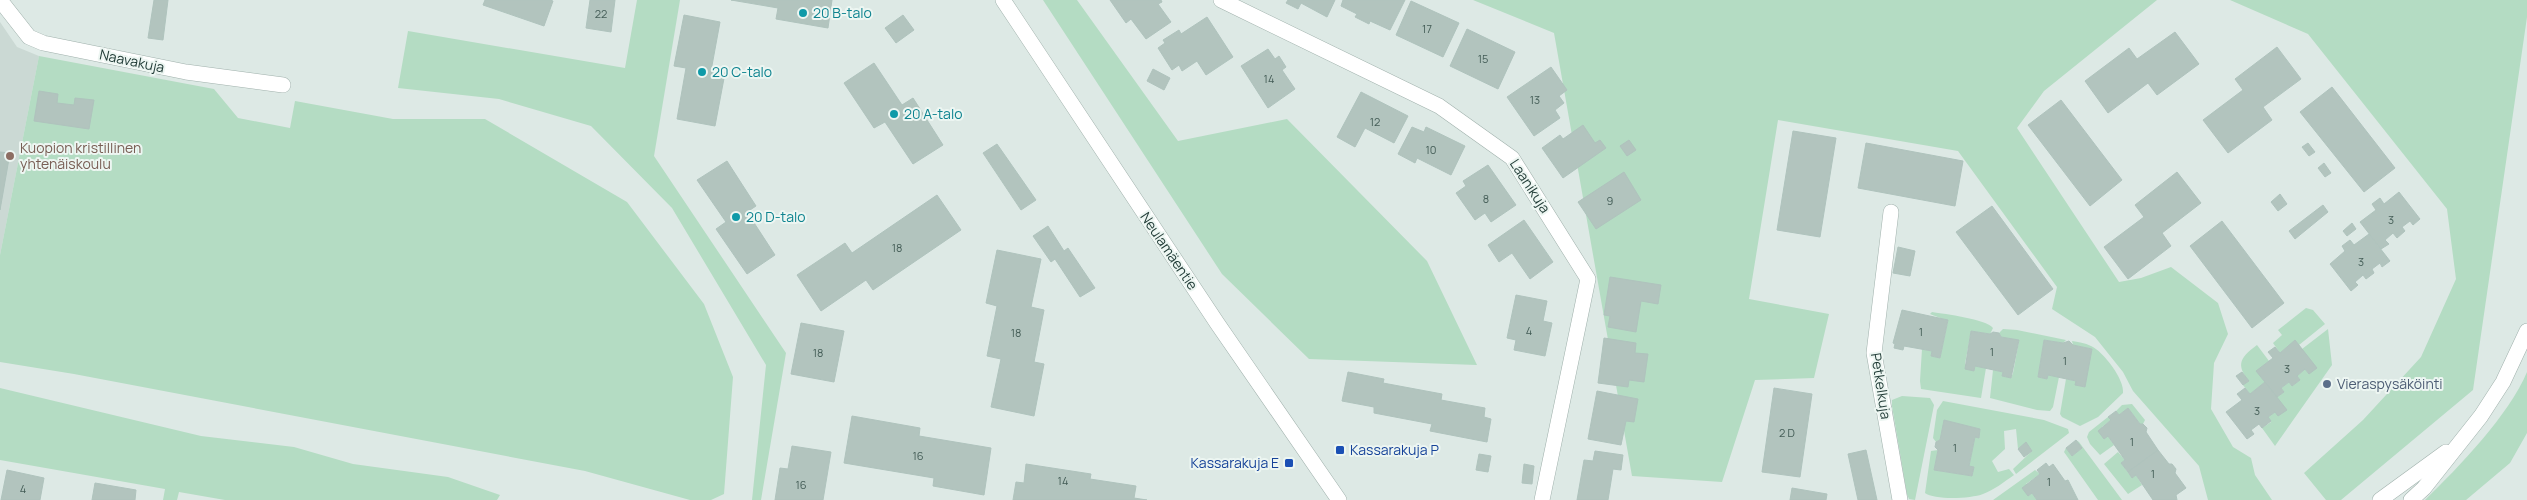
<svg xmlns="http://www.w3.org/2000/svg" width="2527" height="500" font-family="Manrope,sans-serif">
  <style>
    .built { fill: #cbd9d4 }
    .green { fill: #b4dcc3 }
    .building { fill: #b2c4be; stroke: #afc3bd }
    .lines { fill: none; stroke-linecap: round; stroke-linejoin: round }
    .minor-casing { stroke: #a0b1ac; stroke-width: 16 }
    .minor { stroke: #fff; stroke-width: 15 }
    .culture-dot { fill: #0f9aa8; stroke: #edf6f2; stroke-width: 2 }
    .education-dot { fill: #8d6e63; stroke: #edf6f2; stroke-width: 2 }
    .service-dot { fill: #5c6f8a; stroke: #edf6f2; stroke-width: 2 }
    .transit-dot { fill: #1a4fb4; stroke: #edf6f2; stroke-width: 2 }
    .labels { text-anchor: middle; stroke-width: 4; stroke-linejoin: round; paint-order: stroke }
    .number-label { font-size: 11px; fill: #435c56 }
    .culture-label { font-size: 14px; fill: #0d838f; stroke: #edf6f2; text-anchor: start }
    .street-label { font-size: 14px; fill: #1e3934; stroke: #edf6f2 }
    .education-label { font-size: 14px; fill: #785e54; stroke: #edf6f2; text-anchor: start }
    .service-label { font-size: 14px; fill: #4e5e75; stroke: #edf6f2; text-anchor: start }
    .transit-label { font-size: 14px; fill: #164399; stroke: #edf6f2; text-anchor: start }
  </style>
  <rect width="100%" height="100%" fill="#dde9e5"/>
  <polygon class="built" points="0,22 17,47 39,56 0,255"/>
  <g class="green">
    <polygon points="637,0 680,0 654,156 786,353 761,500 752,500 766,365 672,208 591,126 499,99 398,88 408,31 625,68"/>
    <polygon points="1043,0 1077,0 1178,141 1287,119 1427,261 1477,365 1309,359 1222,274"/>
    <polygon points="1473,0 2157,0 2044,91 2017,128 2119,282 2141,278 2171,267 2218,303 2228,334 2214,363 2211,409 2233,447 2251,458 2255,475 2272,500 2208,500 2199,466 2133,391 2123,372 2095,337 2052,309 2057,287 1958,151 1778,120 1749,299 1829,314 1814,378 1755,380 1722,482 1632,476 1554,33"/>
    <polygon points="2230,0 2527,0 2527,17 2473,390 2341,500 2326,500 2304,473 2363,420 2421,357 2456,279 2447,209 2308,34"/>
    <polygon points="39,56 214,89 238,118 290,128 295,101 393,119 485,119 627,202 704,304 733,377 724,494 711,500 690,500 585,471 74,374 0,362 0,255"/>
    <polygon points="2306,308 2313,310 2325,324 2299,345 2295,341 2280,353 2273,343 2282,335 2278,330"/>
    <path d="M1932 312C1945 314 1986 319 1993 328L1990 334 1971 331 1965 364 1974 371 1975 366 1986 368 1981 398 1921 389 1920 381 1922 349 1932 351 1931 356 1940 358 1948 321 1930 314Z"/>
    <polygon points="2003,329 2017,330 2066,340 2063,343 2044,340 2038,377 2047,379 2048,375 2059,377 2053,407 2050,411 2037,410 1990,398 1993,370 2003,372 2002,376 2011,378 2013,373 2019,341 2001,337 1999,333"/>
    <polygon points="2328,329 2332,365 2275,446 2262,428 2271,422 2268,417 2275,412 2277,397 2284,392 2281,388 2289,382 2292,386 2300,380 2297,376 2305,369 2309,374 2302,349"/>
    <path d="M2072 341C2078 342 2085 343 2091 346 2103 351 2125 380 2123 393L2098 417 2080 426 2062 417 2060 414 2066 379 2076 381V385L2084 387 2092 349 2073 345Z"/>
    <path d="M2257 345 2269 361 2257 371 2265 382 2250 394 2243 385 2249 381C2235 364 2241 357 2257 345Z"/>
    <path d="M2527 372V433L2510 463 2466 500H2425C2459 467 2509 415 2527 372Z"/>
    <polygon points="0,388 201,436 294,447 353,464 448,477 500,495 497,500 225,500 179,492 177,500 163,500 165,489 0,460"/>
    <polygon points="1902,396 1930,398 1934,405 1915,500 1909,499 1907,494 1892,406 1892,400"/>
    <path d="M1943 401 2044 420 2068 429 2069 433 2016 474 2013 469 2032 451 2026 443 2018 449 2016 429 2004 431 2005 449 1992 461 1998 472 2009 469 2014 475C2004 482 1994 490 1983 494 1970 499 1934 500 1925 493L1931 451 1938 450 1934 470 1972 476 1974 467 1969 466 1975 437 1979 438 1980 429 1944 421 1940 440 1936 442 1933 438 1937 410Z"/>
    <polygon points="2132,404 2145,420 2143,424 2140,424 2128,408 2119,415 2116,411 2122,405"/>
    <polygon points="2108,417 2111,420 2102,427 2114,445 2100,455 2090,444 2087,437 2089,432"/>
    <polygon points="2076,440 2079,442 2122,500 2098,500 2064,452 2066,448 2072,456 2082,448"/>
    <polygon points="2118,452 2125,460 2121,463 2132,478 2136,475 2142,485 2128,494 2104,464"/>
    <polygon points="2035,470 2040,474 2026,484 2028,496 2032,493 2037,500 1993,500"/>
  </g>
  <g class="building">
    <polygon points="154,0 168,0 163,40 148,38"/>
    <polygon points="485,0 550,0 553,1 544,26 483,5"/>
    <polygon points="590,0 615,0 611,32 586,28"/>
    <polygon points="731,0 832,0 828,28 776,19 778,8"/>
    <polygon points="1110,0 1161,0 1162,2 1158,4 1171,22 1146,39 1131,19 1126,23"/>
    <polygon points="1288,0 1335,0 1327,17 1301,3 1298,9 1286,3"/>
    <polygon points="1343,0 1405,0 1390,30 1370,21 1369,24 1355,17 1357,14 1341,6"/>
    <polygon points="1411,1 1459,23 1443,57 1396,35"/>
    <polygon points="684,15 720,22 711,71 725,73 715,126 677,119 686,68 674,66"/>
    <polygon points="903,15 914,30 896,43 885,28"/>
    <polygon points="1207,17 1233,57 1206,75 1197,61 1182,71 1179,65 1172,70 1158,48 1165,43 1163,40 1179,30 1181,34"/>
    <polygon points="1467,29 1515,52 1498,89 1450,66"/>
    <polygon points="2175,32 2199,64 2157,95 2148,83 2108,113 2085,81 2129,48 2137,59"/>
    <polygon points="2277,47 2301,79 2263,107 2272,120 2228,153 2203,120 2243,90 2235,79"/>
    <polygon points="1268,49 1275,59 1279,56 1286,67 1282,70 1295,89 1268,108 1241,66"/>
    <polygon points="874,63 902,105 913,98 943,145 913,164 885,122 874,128 844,83"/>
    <polygon points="1551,67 1567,90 1559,96 1564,103 1555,110 1560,118 1534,136 1507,97"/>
    <polygon points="1153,69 1170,78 1164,90 1147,81"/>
    <polygon points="2332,87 2395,168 2364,192 2300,112"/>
    <polygon points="39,91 58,94 57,103 74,105 75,98 94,100 89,129 34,121"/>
    <polygon points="1361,92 1408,116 1394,143 1365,128 1355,147 1337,137"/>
    <polygon points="2061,100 2122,180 2090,206 2028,125"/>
    <polygon points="1583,125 1595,143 1600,140 1606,148 1563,178 1542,148 1560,135 1563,139"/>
    <polygon points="1412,127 1424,132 1426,127 1465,146 1451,175 1417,158 1415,163 1398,154"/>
    <polygon points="1793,131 1836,138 1820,237 1777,230"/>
    <polygon points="1629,140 1636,150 1627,156 1620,146"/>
    <polygon points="1866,143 1963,161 1955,206 1858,188"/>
    <polygon points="2308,143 2315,152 2309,156 2302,147"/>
    <polygon points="997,144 1036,200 1021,210 983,153"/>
    <polygon points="0,152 10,153 0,210"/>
    <polygon points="727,161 756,206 747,212 775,255 747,274 716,229 726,222 697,180"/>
    <polygon points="2324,163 2331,173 2325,177 2318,168"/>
    <polygon points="1488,165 1516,205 1491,222 1485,213 1475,220 1456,193 1466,186 1463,181"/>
    <polygon points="1624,172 1641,200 1596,229 1578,202"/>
    <polygon points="2177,172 2201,203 2162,233 2171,246 2128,279 2104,247 2144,217 2135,205"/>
    <polygon points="2399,192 2420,219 2413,225 2410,221 2402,227 2405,231 2397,238 2393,233 2385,240 2389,244 2381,249 2360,222 2376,210 2372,204 2380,198 2384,204"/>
    <polygon points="2280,194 2287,204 2278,211 2271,202"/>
    <polygon points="937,195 961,230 873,290 866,280 821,311 797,275 845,243 852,253"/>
    <polygon points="2323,205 2328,212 2295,239 2289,231"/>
    <polygon points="1992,206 2053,289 2018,315 1956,232"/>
    <polygon points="1524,220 1553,262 1530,279 1512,253 1499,262 1488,245"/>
    <polygon points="2222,221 2284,303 2252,328 2190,246"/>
    <polygon points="2352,223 2356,229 2347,236 2343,231"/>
    <polygon points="1048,226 1064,251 1068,248 1095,288 1080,297 1055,259 1051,262 1033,236"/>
    <polygon points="2369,234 2390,261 2382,267 2380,263 2372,269 2374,273 2366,279 2363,275 2355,282 2358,285 2351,291 2330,264 2345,251 2342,246 2350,240 2354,245"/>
    <polygon points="1898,247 1915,251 1910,276 1893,273"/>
    <polygon points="997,250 1041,259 1031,307 1044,310 1034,362 1044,364 1034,416 991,407 1001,359 987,356 997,306 986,303"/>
    <polygon points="1610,277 1661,285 1658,304 1641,301 1636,332 1608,327 1610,316 1604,315"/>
    <polygon points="1516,295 1547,301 1543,321 1552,323 1545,356 1514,350 1516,340 1507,338"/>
    <polygon points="1902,310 1948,320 1940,358 1931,356 1932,351 1904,346 1903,350 1894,348 1895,344 1893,343"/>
    <polygon points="801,323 844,331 834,382 791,374"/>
    <polygon points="1971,331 1990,334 1993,332 1999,333 2001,337 2019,340 2011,378 2002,376 2003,372 1975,366 1974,371 1965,369"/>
    <polygon points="1604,338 1636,343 1635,353 1648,354 1644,382 1629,380 1628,387 1598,383"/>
    <polygon points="2044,340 2063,343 2069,341 2073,345 2092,349 2085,387 2075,385 2076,381 2048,375 2047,379 2038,377"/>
    <polygon points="2295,340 2317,368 2309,374 2305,369 2297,376 2300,380 2292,386 2289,382 2281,388 2284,392 2277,397 2256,371 2273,358 2268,352 2275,347 2280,353"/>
    <polygon points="1348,372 1384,379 1383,383 1442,394 1441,400 1485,408 1484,417 1491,419 1487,442 1430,431 1432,424 1374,413 1374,407 1342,401"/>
    <polygon points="2242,372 2249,381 2243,385 2236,376"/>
    <polygon points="2265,382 2287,410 2278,416 2275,412 2268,417 2271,421 2262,428 2259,424 2251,430 2254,434 2247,439 2226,412 2242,400 2237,394 2245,388 2250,394"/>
    <polygon points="1774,388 1812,394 1800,477 1762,472"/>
    <polygon points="1597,391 1638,399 1634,422 1626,421 1621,445 1588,439"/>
    <polygon points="2128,408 2140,424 2143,424 2147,428 2146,432 2158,450 2128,472 2121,463 2125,460 2108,436 2104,439 2098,431 2111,420 2108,417 2116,411 2119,415"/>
    <polygon points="852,416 920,428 919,436 991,448 984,495 933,486 934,478 844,463"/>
    <polygon points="1944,420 1980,429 1979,438 1975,437 1969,466 1974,467 1972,476 1934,470 1938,450 1935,447 1936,442 1940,440"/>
    <polygon points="2076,440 2082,448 2072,456 2066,448"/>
    <polygon points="2026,442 2032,451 2024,457 2018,449"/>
    <polygon points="792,446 831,452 823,500 775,500 780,468 788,469"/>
    <polygon points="1866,450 1877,500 1858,500 1848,454"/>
    <polygon points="2158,450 2169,464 2172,464 2176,469 2175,473 2186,488 2176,495 2177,500 2153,500 2136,475 2132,478 2128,472"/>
    <polygon points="1595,451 1623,455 1621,470 1613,469 1608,500 1577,500 1584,460 1593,461"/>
    <polygon points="1479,454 1491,456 1488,472 1476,470"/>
    <polygon points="2046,463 2049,467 2053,464 2065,481 2068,480 2078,500 2037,500 2032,493 2028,496 2022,488 2040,474 2037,470"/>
    <polygon points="1026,464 1091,474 1090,479 1136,486 1134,498 1147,500 1013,500 1016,482 1024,483"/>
    <polygon points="1524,464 1534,466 1532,484 1522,483"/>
    <polygon points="7,470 44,478 40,500 1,500"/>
    <polygon points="95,483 136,490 135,500 92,500"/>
    <polygon points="1792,488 1827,494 1826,500 1790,500"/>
  </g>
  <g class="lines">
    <defs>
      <g id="minor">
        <polyline points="0,0 29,37 43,43 186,72 283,85"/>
        <polyline points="1003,0 1217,323 1339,500"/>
        <polyline points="1221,0 1439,106 1512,158 1588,279 1542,500"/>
        <polyline points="1891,212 1874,353 1900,500"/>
        <polyline points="2380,500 2446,452"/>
        <polyline points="2411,500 2424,488 2481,416 2503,382 2527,331"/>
      </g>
    </defs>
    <use href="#minor" class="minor-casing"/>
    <use href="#minor" class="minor"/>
  </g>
  <g class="culture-dot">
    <circle cx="803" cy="13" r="5"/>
    <circle cx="702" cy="72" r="5"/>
    <circle cx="894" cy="114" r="5"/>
    <circle cx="736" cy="217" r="5"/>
  </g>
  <circle class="education-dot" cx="10" cy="156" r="5"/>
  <circle class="service-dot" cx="2327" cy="384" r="5"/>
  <g class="transit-dot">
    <rect x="1335" y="445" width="10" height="10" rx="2.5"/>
    <rect x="1284" y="458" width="10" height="10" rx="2.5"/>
  </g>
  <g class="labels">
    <g class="number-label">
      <text x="601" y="18">22</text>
      <text x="1427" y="33">17</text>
      <text x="1483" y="63">15</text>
      <text x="1269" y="83">14</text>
      <text x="1535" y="104">13</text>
      <text x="1375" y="126">12</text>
      <text x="1431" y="154">10</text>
      <text x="1486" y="203">8</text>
      <text x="1610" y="205">9</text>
      <text x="2391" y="224">3</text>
      <text x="897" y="252">18</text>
      <text x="2361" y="266">3</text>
      <text x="1529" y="335">4</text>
      <text x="1921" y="336">1</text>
      <text x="1016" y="337">18</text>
      <text x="1992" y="356">1</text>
      <text x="818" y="357">18</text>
      <text x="2065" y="365">1</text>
      <text x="2287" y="373">3</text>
      <text x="2257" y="415">3</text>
      <text x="1787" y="437">2 D</text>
      <text x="2132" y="446">1</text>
      <text x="1955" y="452">1</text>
      <text x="918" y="460">16</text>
      <text x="2153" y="478">1</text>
      <text x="1063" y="485">14</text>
      <text x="2049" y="486">1</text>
      <text x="801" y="489">16</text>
      <text x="23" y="493">4</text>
    </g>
    <g class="culture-label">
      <text x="813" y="18">20 B-talo</text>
      <text x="712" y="77">20 C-talo</text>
      <text x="904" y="119">20 A-talo</text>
      <text x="746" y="222">20 D-talo</text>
    </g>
    <g class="street-label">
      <text transform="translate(132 61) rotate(12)" y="5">Naavakuja</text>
      <text transform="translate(1530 186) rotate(57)" y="5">Laanikuja</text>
      <text transform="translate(1169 251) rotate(56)" y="5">Neulamäentie</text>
      <text transform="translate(1881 386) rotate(81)" y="5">Petkelkuja</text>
    </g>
    <g class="education-label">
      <text x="20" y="153">Kuopion kristillinen<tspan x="20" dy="16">yhtenäiskoulu</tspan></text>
    </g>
    <g class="service-label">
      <text x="2337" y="389">Vieraspysäköinti</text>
    </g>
    <g class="transit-label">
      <text x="1350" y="455">Kassarakuja P</text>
      <text x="1279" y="468" text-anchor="end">Kassarakuja E</text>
    </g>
  </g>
</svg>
